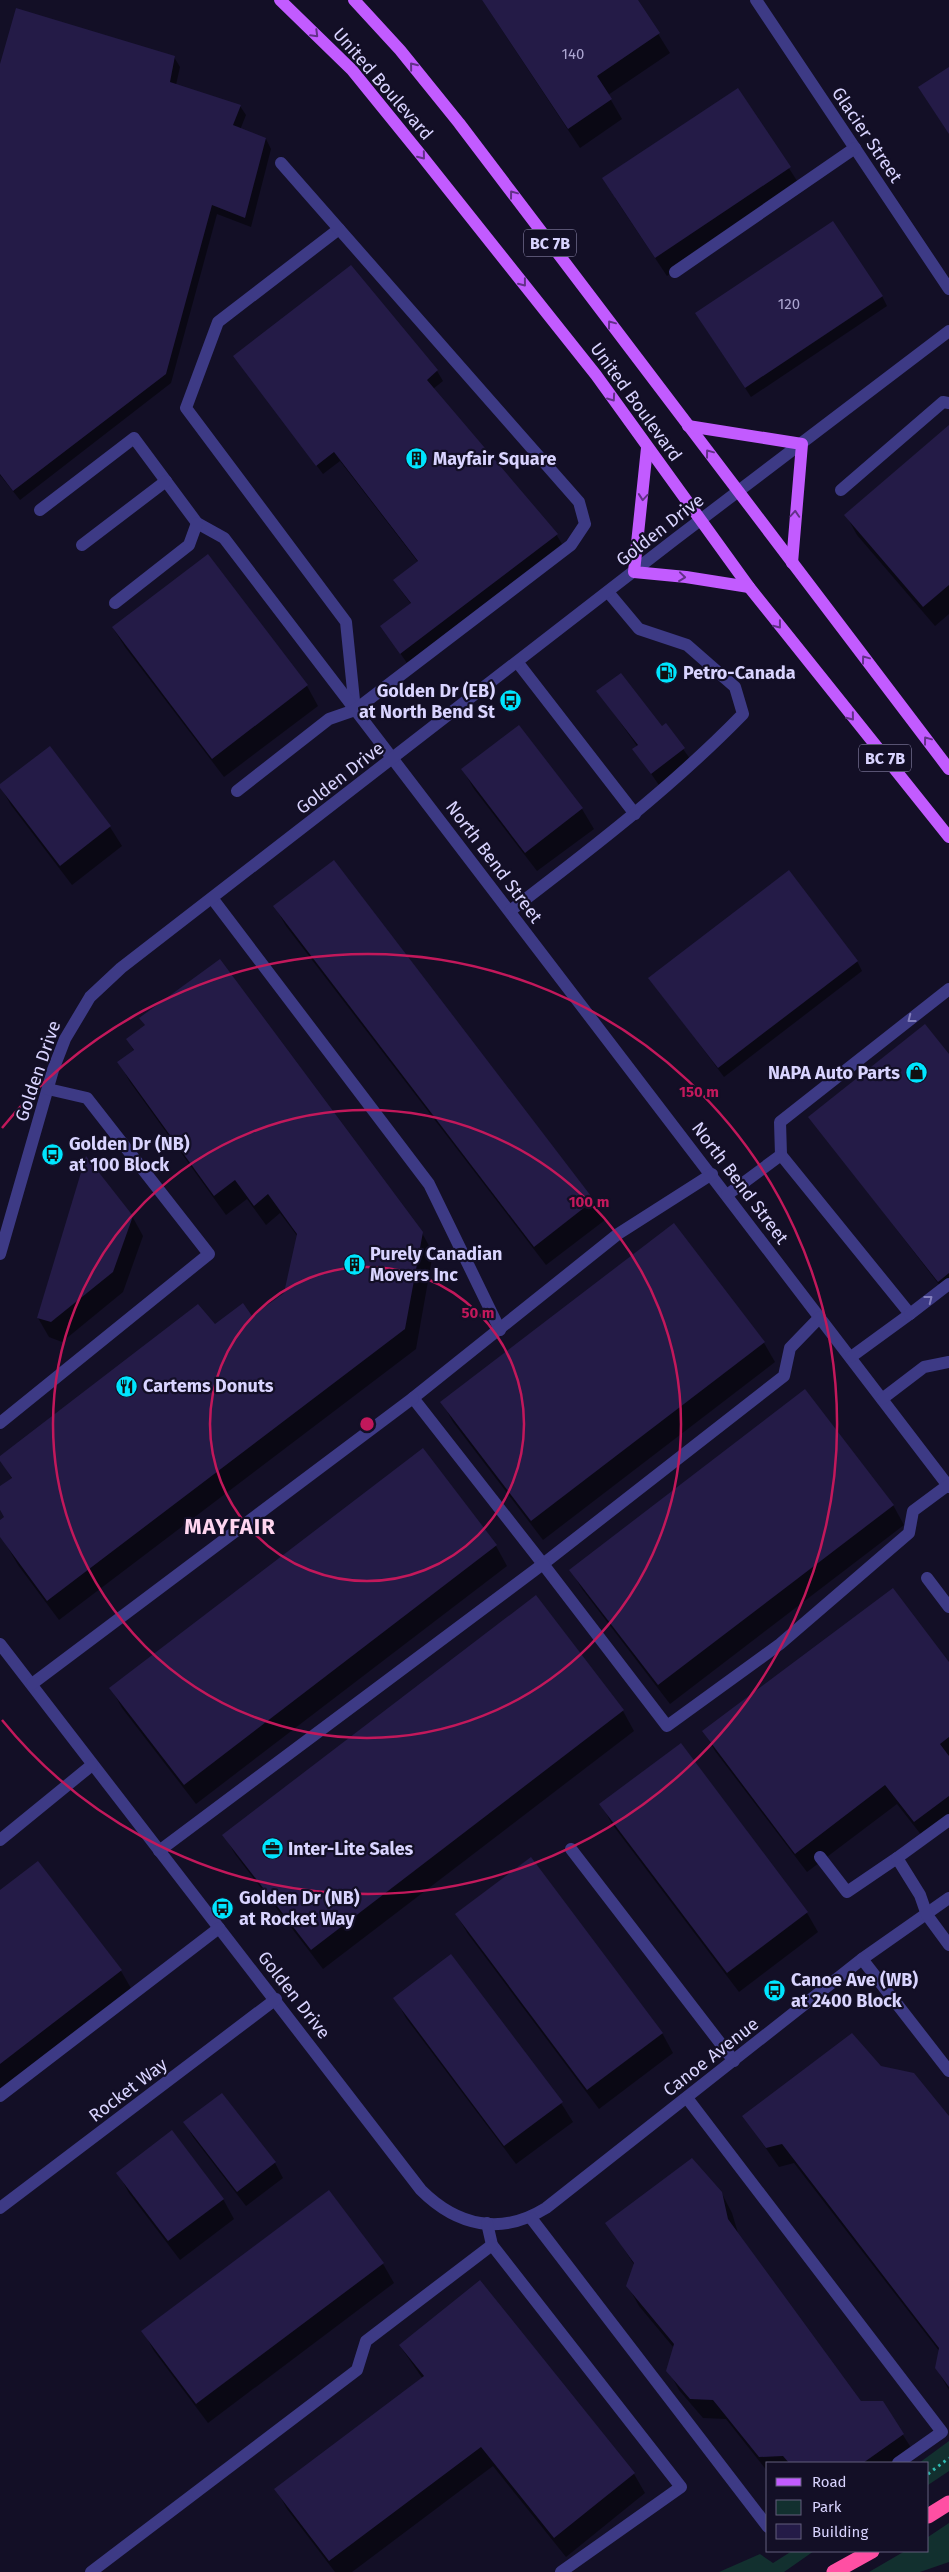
<svg xmlns="http://www.w3.org/2000/svg" width="949" height="2572" font-family="'Fira Sans',sans-serif">
  <style>
    .green { fill: #12302f }
    .shadow { fill: #0007 }
    .building { fill: #241b47 }
    .lines { fill: none; stroke-linecap: round; stroke-linejoin: round }
    .path { stroke: #2fb8b0; stroke-width: 3; stroke-dasharray: 2.5 4; stroke-linecap: butt }
    .minor { stroke: #3d3a85; stroke-width: 12 }
    .major { stroke: #c25bff; stroke-width: 12 }
    .highway { stroke: #ff4fa3; stroke-width: 15 }
    .oneway { stroke: #623188 }
    .oneway2 { stroke: #837fbc }
    .ring { fill: none; stroke: #c2185b; stroke-width: 2.5 }
    .labels { text-anchor: middle; stroke-width: 4.5; stroke-linejoin: round; paint-order: stroke }
    .number-label { font-size: 15px; fill: #aca6d1 }
    .shield { fill: #130f26; stroke: #9e99be; stroke-width: 1 }
    .shield-label { font-size: 16px; font-weight: bold; fill: #d9d4ff }
    .street-label { font-size: 18px; fill: #d9d4ff; stroke: #130f26 }
    .poi-label { font-size: 18px; font-weight: bold; fill: #d9d4ff; stroke: #130f26; text-anchor: start }
    .district-label { font-size: 22px; font-weight: bold; letter-spacing: 1px; fill: #ffd6f0; stroke: #130f26 }
    .centre { fill: #c2185b; stroke: #130f26; stroke-width: 2.5 }
    .ring-label { font-size: 15px; text-anchor: middle; font-weight: bold; fill: #c2185b; stroke: #130f26; stroke-width: 4.5; stroke-linejoin: round; paint-order: stroke }
  </style>
  <rect width="100%" height="100%" fill="#130f26"/>
  <g class="green">
    <polygon points="949,2441 949,2471 928,2485 928,2463 919,2463"/>
    <polygon points="949,2523 949,2562 920,2572 869,2572 905,2551 928,2551 928,2537"/>
    <polygon points="792,2551 814,2551 784,2572 719,2572 760,2554 773,2563"/>
  </g>
  <g class="shadow">
    <polygon points="482,0 637,0 670,53 608,95 622,119 580,148"/>
    <polygon points="174,57 180,67 176,85 240,106 246,115 240,130 266,139 271,149 251,227 217,214 171,383 20,500 0,475 0,69"/>
    <polygon points="738,89 801,187 667,276 615,198"/>
    <polygon points="351,267 437,371 443,381 433,389 556,534 562,544 407,663 382,627 411,604 394,581 418,562 340,461 323,474 234,356"/>
    <polygon points="882,296 887,306 751,397 702,323"/>
    <polygon points="949,427 949,614 935,626 857,535 846,515"/>
    <polygon points="207,556 307,686 318,706 224,777 125,647 113,628"/>
    <polygon points="598,691 662,728 666,725 693,763 661,788 634,749 637,746"/>
    <polygon points="519,727 582,809 594,829 537,871 474,789 463,770"/>
    <polygon points="50,748 110,827 122,846 72,885 11,805 0,786"/>
    <polygon points="334,861 593,1201 605,1220 546,1265 286,926 275,907"/>
    <polygon points="857,961 862,971 724,1077 650,978"/>
    <polygon points="127,1039 422,1233 433,1253 416,1349 59,1620 18,1565 0,1534 0,1521 5,1518 0,1510 0,1488 12,1479 0,1458 215,1325 252,1318 286,1294 298,1237 280,1213 266,1225 247,1199 226,1215 130,1082 119,1062 134,1051"/>
    <polygon points="949,1056 949,1287 944,1291 810,1117"/>
    <polygon points="132,1216 143,1236 123,1292 62,1342 49,1337 38,1318"/>
    <polygon points="674,1225 764,1343 775,1362 543,1540 453,1422 442,1402"/>
    <polygon points="423,1450 496,1546 507,1566 196,1804 122,1708 111,1688"/>
    <polygon points="893,1505 904,1525 670,1704 582,1589 571,1570"/>
    <polygon points="536,1597 623,1711 634,1731 323,1969 235,1854 224,1835"/>
    <polygon points="949,1664 949,1823 926,1841 897,1804 807,1872 715,1751 704,1732"/>
    <polygon points="680,1744 807,1913 818,1932 739,1992 612,1824 601,1804"/>
    <polygon points="38,1863 121,1971 132,1990 0,2092 0,1892"/>
    <polygon points="456,1914 662,2033 673,2053 599,2109 468,1934"/>
    <polygon points="395,1998 561,2103 573,2122 516,2164 406,2018"/>
    <polygon points="744,2117 949,2118 949,2390 936,2368 940,2352 794,2163 779,2167"/>
    <polygon points="185,2123 275,2163 283,2178 246,2206 193,2137"/>
    <polygon points="118,2173 223,2199 234,2219 180,2260 129,2193"/>
    <polygon points="721,2192 732,2213 738,2233 860,2402 882,2402 915,2454 902,2463 768,2463 768,2472 726,2419 703,2418 679,2390 668,2370 674,2348 639,2306 628,2286 635,2266 607,2223"/>
    <polygon points="383,2264 394,2283 208,2423 154,2351 143,2331"/>
    <polygon points="400,2346 634,2474 645,2493 566,2557 493,2466 352,2572 335,2572 287,2509 276,2489 423,2379"/>
  </g>
  <g class="building">
    <polygon points="482,0 638,0 660,33 597,76 612,99 568,129"/>
    <polygon points="16,8 175,56 170,82 241,105 233,125 266,138 245,218 212,205 166,374 13,491 0,474 0,64"/>
    <polygon points="949,67 949,134 918,87"/>
    <polygon points="738,88 791,167 655,258 602,178"/>
    <polygon points="833,221 883,296 745,388 695,313"/>
    <polygon points="351,265 438,370 427,380 558,534 400,654 380,626 411,603 393,580 418,561 334,452 316,466 233,356"/>
    <polygon points="949,425 949,585 923,607 844,515"/>
    <polygon points="208,554 308,685 212,759 112,627"/>
    <polygon points="621,673 662,726 666,723 685,748 651,774 632,749 638,745 596,691"/>
    <polygon points="519,725 583,808 525,853 461,769"/>
    <polygon points="50,746 111,826 60,866 0,788 0,784"/>
    <polygon points="334,860 594,1200 534,1247 273,906"/>
    <polygon points="789,870 858,961 718,1068 648,978"/>
    <polygon points="220,959 423,1232 405,1329 47,1601 0,1537 0,1520 4,1517 0,1510 0,1486 12,1478 0,1461 0,1456 198,1304 215,1324 243,1303 252,1316 284,1293 297,1234 268,1194 254,1206 235,1180 214,1196 117,1062 134,1050 126,1039 145,1025 139,1018"/>
    <polygon points="925,1024 949,1054 949,1273 938,1282 808,1117"/>
    <polygon points="86,1156 133,1216 113,1272 51,1322 37,1318"/>
    <polygon points="674,1223 765,1342 531,1521 440,1402"/>
    <polygon points="805,1389 894,1505 658,1685 569,1570"/>
    <polygon points="423,1448 497,1545 184,1785 109,1688"/>
    <polygon points="893,1588 949,1662 949,1737 940,1744 949,1756 949,1796 914,1822 885,1785 795,1854 702,1731"/>
    <polygon points="536,1595 624,1710 311,1950 222,1835"/>
    <polygon points="681,1743 808,1912 727,1973 599,1804"/>
    <polygon points="531,1857 663,2033 587,2090 455,1914"/>
    <polygon points="38,1861 122,1970 0,2064 0,1890"/>
    <polygon points="451,1954 563,2102 504,2146 393,1998"/>
    <polygon points="852,2033 881,2066 914,2073 949,2116 949,2387 935,2368 939,2348 782,2144 766,2148 742,2116"/>
    <polygon points="222,2093 276,2162 237,2192 183,2122"/>
    <polygon points="172,2130 224,2199 168,2241 116,2173"/>
    <polygon points="692,2158 722,2192 728,2219 861,2401 883,2401 904,2434 863,2463 789,2463 783,2456 759,2457 713,2400 690,2399 666,2371 674,2344 626,2286 634,2263 605,2223"/>
    <polygon points="329,2190 384,2263 196,2404 141,2331"/>
    <polygon points="480,2280 635,2473 554,2538 481,2447 329,2561 274,2489 424,2376 399,2345"/>
  </g>
  <g class="lines">
    <polyline class="path" points="928,2474 949,2458"/>
    <g class="minor">
      <polyline points="756,0 949,289"/>
      <polyline points="339,229 218,322 186,408 346,622 355,710"/>
      <polyline points="675,272 855,148"/>
      <polyline points="841,490 943,402 949,403"/>
      <polyline points="40,510 134,438 197,523 224,538 949,1487"/>
      <polyline points="82,545 166,481"/>
      <polyline points="115,603 189,545 197,523"/>
      <polyline points="518,663 635,814"/>
      <polyline points="237,791 329,719 355,710 571,545 585,524 579,502 281,163"/>
      <polyline points="212,898 429,1184 500,1330"/>
      <path d="M510 911C591 849 671 788 743 714L735 687 687 645 639 629 608 592"/>
      <polyline points="781,1155 780,1122 949,989"/>
      <polyline points="712,1174 618,1234 413,1398 543,1564 784,1376 790,1348 820,1317"/>
      <polyline points="727,1195 781,1155 910,1314 851,1357"/>
      <polyline points="0,1254 53,1070 65,1039 90,997 121,968 674,540 949,331"/>
      <polyline points="910,1314 949,1284"/>
      <polyline points="882,1399 924,1367 949,1362"/>
      <polyline points="0,1423 209,1254 87,1098 48,1089"/>
      <polyline points="927,1578 949,1607"/>
      <path d="M0 1644 421 2190C457 2226 501 2236 546 2208L862 1959 949 1898"/>
      <polyline points="32,1684 413,1398"/>
      <polyline points="0,1840 92,1765"/>
      <polyline points="571,1849 734,2061"/>
      <polyline points="159,1851 543,1564 667,1726 780,1644 909,1533 913,1511 948,1485"/>
      <polyline points="820,1857 847,1892 897,1858 920,1895 927,1915 949,1945"/>
      <polyline points="897,1858 949,1820"/>
      <polyline points="862,1959 949,2071"/>
      <polyline points="0,2096 219,1928"/>
      <polyline points="687,2098 942,2432 898,2463"/>
      <polyline points="0,2208 276,1999"/>
      <polyline points="531,2218 768,2527"/>
      <polyline points="487,2223 492,2245 681,2487 561,2572"/>
      <polyline points="91,2572 357,2370 366,2341 492,2245"/>
    </g>
    <g class="major">
      <polyline points="280,0 352,70 421,155 596,375 749,587 949,837"/>
      <polyline points="354,0 400,50 459,123 949,769"/>
      <polyline points="688,426 802,444 792,563"/>
      <polyline points="647,448 634,572 686,577 749,587"/>
    </g>
    <g class="highway">
      <polyline points="928,2516 949,2503"/>
      <polyline points="834,2572 872,2551"/>
    </g>
  </g>
  <defs><path id="oneway-chevron" d="M-2-3.5L2.5 0L-2 3.5" fill="none" stroke-width="1.6" stroke-linecap="round" stroke-linejoin="round" transform="scale(1.25)"/></defs>
  <g class="oneway">
    <use href="#oneway-chevron" transform="translate(315 34) rotate(45)"/>
    <use href="#oneway-chevron" transform="translate(413 66) rotate(-129)"/>
    <use href="#oneway-chevron" transform="translate(422 156) rotate(51)"/>
    <use href="#oneway-chevron" transform="translate(513 194) rotate(-127)"/>
    <use href="#oneway-chevron" transform="translate(523 283) rotate(52)"/>
    <use href="#oneway-chevron" transform="translate(611 324) rotate(-127)"/>
    <use href="#oneway-chevron" transform="translate(612 398) rotate(55)"/>
    <use href="#oneway-chevron" transform="translate(709 453) rotate(-127)"/>
    <use href="#oneway-chevron" transform="translate(643 497) rotate(95)"/>
    <use href="#oneway-chevron" transform="translate(795 514) rotate(-86)"/>
    <use href="#oneway-chevron" transform="translate(682 577) rotate(6)"/>
    <use href="#oneway-chevron" transform="translate(778 625) rotate(52)"/>
    <use href="#oneway-chevron" transform="translate(865 659) rotate(-127)"/>
    <use href="#oneway-chevron" transform="translate(851 717) rotate(51)"/>
    <use href="#oneway-chevron" transform="translate(927 740) rotate(-127)"/>
  </g>
  <g class="oneway2">
    <use href="#oneway-chevron" transform="translate(911 1019) rotate(142)"/>
    <use href="#oneway-chevron" transform="translate(929 1299) rotate(-38)"/>
  </g>
  <g class="ring">
    <circle cx="367" cy="1424" r="157"/>
    <circle cx="367" cy="1424" r="314"/>
    <path d="M2 1128A470 470 0 1 1 2 1720"/>
  </g>
  <defs>
    <symbol id="building-disc" viewBox="-11 -11 22 22"><circle r="9.5" fill="#00e5ff" stroke="#130f26"/><path d="M-4-6H4V6H1V3H-1V6H-4ZM-2.5-4.3h1.7v1.8h-1.7ZM.8-4.3h1.7v1.8H.8ZM-2.5-1h1.7V.8h-1.7ZM.8-1h1.7V.8H.8Z" fill="#111"/></symbol>
    <symbol id="fuel-disc" viewBox="-11 -11 22 22"><circle r="9.5" fill="#00e5ff" stroke="#130f26"/><path d="M-5.5-6h7V0h2V4h1.3V-2.5L3-4.5l.8-.8L6-3V5H2.5V1h-1V6h-7ZM-4.2-4.7v3.2H.2V-4.7Z" fill="#111"/></symbol>
    <symbol id="bus-disc" viewBox="-11 -11 22 22"><circle r="9.5" fill="#00e5ff" stroke="#130f26"/><path d="M-5-6H5V4H4V6H2V4H-2V6H-4V4H-5ZM-3.5-4V0h7V-4ZM-3.5 1.2v1.5H-2V1.2ZM2 1.2v1.5H3.5V1.2Z" fill="#111"/></symbol>
    <symbol id="shop-disc" viewBox="-11 -11 22 22"><circle r="9.5" fill="#00e5ff" stroke="#130f26"/><path d="M-5-2.5h2.3a2.7 3.5 0 0 1 5.4 0H5L5.5 6h-11ZM-1.5-2.5h3a1.5 2.3 0 0 0-3 0Z" fill="#111"/></symbol>
    <symbol id="restaurant-disc" viewBox="-11 -11 22 22"><circle r="9.5" fill="#00e5ff" stroke="#130f26"/><path d="M-5-6h1v4h1v-4h1v4h1v-4h1v5L-1.5 .5V6h-2V.5L-5-1ZM5-6V6H3V1.5H1.5Q1.5-4 5-6Z" fill="#111"/></symbol>
    <symbol id="office-disc" viewBox="-11 -11 22 22"><circle r="9.5" fill="#00e5ff" stroke="#130f26"/><path d="M-6-3h4V-5.5h4V-3h4V5H-6ZM-1-4.5V-3h2v-1.5ZM-6 0V1H6V0Z" fill="#111"/></symbol>
  </defs>
  <g fill-rule="evenodd">
    <use href="#building-disc" x="404" y="446" width="25" height="25"/>
    <use href="#fuel-disc" x="654" y="660" width="25" height="25"/>
    <use href="#bus-disc" x="498" y="688" width="25" height="25"/>
    <use href="#shop-disc" x="904" y="1060" width="25" height="25"/>
    <use href="#bus-disc" x="40" y="1142" width="25" height="25"/>
    <use href="#building-disc" x="342" y="1252" width="25" height="25"/>
    <use href="#restaurant-disc" x="114" y="1374" width="25" height="25"/>
    <use href="#office-disc" x="260" y="1836" width="25" height="25"/>
    <use href="#bus-disc" x="210" y="1896" width="25" height="25"/>
    <use href="#bus-disc" x="762" y="1978" width="25" height="25"/>
  </g>
  <g class="labels">
    <g class="number-label">
      <text x="573" y="59">140</text>
      <text x="789" y="309">120</text>
    </g>
    <g class="shield">
      <rect x="524" y="229.5" width="52" height="27" rx="4"/>
      <rect x="859" y="744.5" width="52" height="27" rx="4"/>
    </g>
    <g class="shield-label">
      <text x="550" y="249">BC 7B</text>
      <text x="885" y="764">BC 7B</text>
    </g>
    <g class="street-label">
      <text transform="translate(383 84) rotate(49)" y="6">United Boulevard</text>
      <text transform="translate(867 135) rotate(56)" y="6">Glacier Street</text>
      <text transform="translate(636 402) rotate(54)" y="6">United Boulevard</text>
      <text transform="translate(660 530) rotate(-38)" y="6">Golden Drive</text>
      <text transform="translate(340 778) rotate(-38)" y="6">Golden Drive</text>
      <text transform="translate(494 862) rotate(53)" y="6">North Bend Street</text>
      <text transform="translate(38 1071) rotate(-71)" y="6">Golden Drive</text>
      <text transform="translate(740 1183) rotate(53)" y="6">North Bend Street</text>
      <text transform="translate(294 1995) rotate(52)" y="6">Golden Drive</text>
      <text transform="translate(711 2057) rotate(-38)" y="6">Canoe Avenue</text>
      <text transform="translate(128 2090) rotate(-37)" y="6">Rocket Way</text>
    </g>
    <g class="poi-label">
      <text x="433" y="465">Mayfair Square</text>
      <text x="683" y="679">Petro-Canada</text>
      <text x="495" y="697" text-anchor="end">Golden Dr (EB)<tspan x="495" dy="21">at North Bend St</tspan></text>
      <text x="900" y="1079" text-anchor="end">NAPA Auto Parts</text>
      <text x="69" y="1150">Golden Dr (NB)<tspan x="69" dy="21">at 100 Block</tspan></text>
      <text x="370" y="1260">Purely Canadian<tspan x="370" dy="21">Movers Inc</tspan></text>
      <text x="143" y="1392">Cartems Donuts</text>
      <text x="288" y="1855">Inter-Lite Sales</text>
      <text x="239" y="1904">Golden Dr (NB)<tspan x="239" dy="21">at Rocket Way</tspan></text>
      <text x="791" y="1986">Canoe Ave (WB)<tspan x="791" dy="21">at 2400 Block</tspan></text>
    </g>
    <g class="district-label">
      <text x="230" y="1534">MAYFAIR</text>
    </g>
  </g>
  <circle cx="367" cy="1424" r="8" class="centre"/>
  <g class="ring-label">
    <text x="699" y="1097">150 m</text>
    <text x="589" y="1207">100 m</text>
    <text x="478" y="1318">50 m</text>
  </g>
  <rect x="766" y="2462" width="162" height="90" fill="#130f26" stroke="#625e7d"/>
  <rect x="776" y="2478" width="25" height="8" fill="#c25bff" stroke="#625e7d"/>
  <text x="812" y="2487" font-size="15" fill="#d9d4ff">Road</text>
  <rect x="776" y="2500" width="25" height="15" fill="#12302f" stroke="#625e7d"/>
  <text x="812" y="2512" font-size="15" fill="#d9d4ff">Park</text>
  <rect x="776" y="2524" width="25" height="15" fill="#241b47" stroke="#625e7d"/>
  <text x="812" y="2537" font-size="15" fill="#d9d4ff">Building</text>
</svg>
